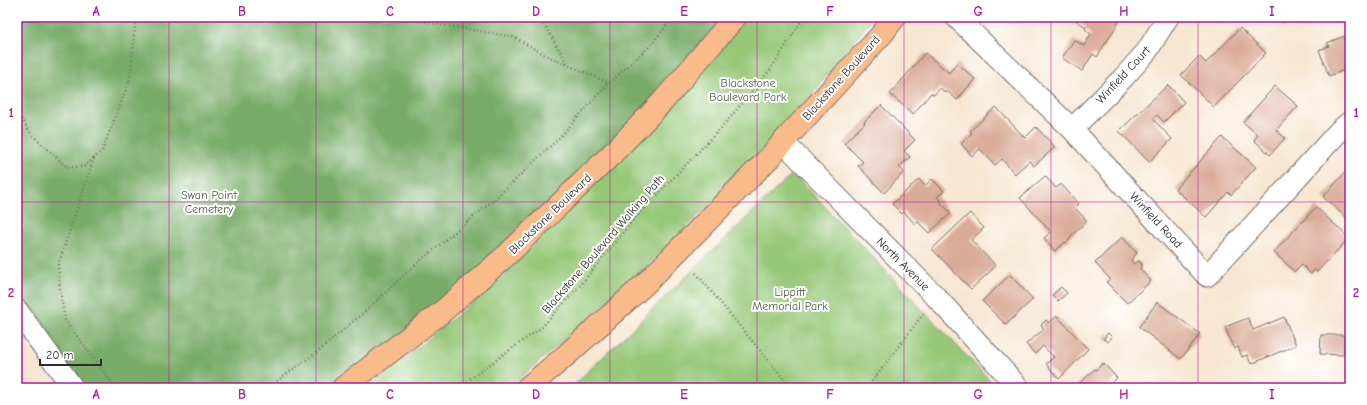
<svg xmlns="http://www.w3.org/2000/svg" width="1367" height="405" font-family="'Comic Neue',sans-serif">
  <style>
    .green { fill: #96c878; stroke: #607a52 }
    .forest { fill: #78ac68; stroke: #526c4a }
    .building { fill: #daab98 }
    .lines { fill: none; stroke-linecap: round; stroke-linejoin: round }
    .minor-casing { stroke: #726c65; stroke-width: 23 }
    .major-casing { stroke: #726c65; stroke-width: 24 }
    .path { stroke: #726c65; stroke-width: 2.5; stroke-dasharray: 1 3; stroke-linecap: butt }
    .minor { stroke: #fff; stroke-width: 21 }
    .major { stroke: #fabb8b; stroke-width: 22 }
    .grid { fill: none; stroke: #b5179e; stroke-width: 1; stroke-opacity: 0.55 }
    .labels { text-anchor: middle; stroke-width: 4; stroke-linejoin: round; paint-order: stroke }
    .street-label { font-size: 12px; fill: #2b2b2b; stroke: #fff }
    .park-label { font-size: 12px; fill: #506246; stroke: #fff }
    .neatline { fill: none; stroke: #b5179e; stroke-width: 1.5 }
    .grid-label { font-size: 13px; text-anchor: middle; font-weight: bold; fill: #b5179e }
  </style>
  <rect width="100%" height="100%" fill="#fff"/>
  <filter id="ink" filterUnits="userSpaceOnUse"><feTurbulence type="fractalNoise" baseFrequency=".025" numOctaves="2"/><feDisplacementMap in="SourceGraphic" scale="8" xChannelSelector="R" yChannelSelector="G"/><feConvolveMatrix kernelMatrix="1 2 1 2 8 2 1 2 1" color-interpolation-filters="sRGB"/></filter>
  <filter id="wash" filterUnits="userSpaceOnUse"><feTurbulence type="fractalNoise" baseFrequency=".012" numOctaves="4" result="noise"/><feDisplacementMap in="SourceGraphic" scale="16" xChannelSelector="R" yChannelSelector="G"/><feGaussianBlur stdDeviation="0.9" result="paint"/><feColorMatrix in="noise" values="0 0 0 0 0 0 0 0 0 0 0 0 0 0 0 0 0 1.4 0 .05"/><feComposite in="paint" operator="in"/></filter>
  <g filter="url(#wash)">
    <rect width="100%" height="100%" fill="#f7e6d2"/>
    <g class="green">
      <polygon points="745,17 873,17 807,101 735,180 632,280 509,388 366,388 389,371 497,282 580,199"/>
      <polygon points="793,173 997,388 571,388"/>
    </g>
    <polygon class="forest" points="17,17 737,17 609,157 344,388 83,388 17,296"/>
    <g id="blocks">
      <g class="building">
        <polygon points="1077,17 1118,17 1117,18 1120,20 1097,57 1093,54 1082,71 1062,58 1074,40 1084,46 1091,34 1085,29 1086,27 1075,20"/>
        <polygon points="1265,17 1287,17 1283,23 1274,17 1271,21"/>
        <polygon points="1240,28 1266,53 1214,107 1181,75 1199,56 1206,63"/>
        <polygon points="1344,36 1345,40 1350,39 1350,68 1329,76 1319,50 1329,46 1327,43"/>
        <polygon points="925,53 949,73 957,63 975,79 957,100 947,91 946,93 940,88 934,95 931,93 913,114 890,94"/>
        <polygon points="1168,85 1184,102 1164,122 1157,115 1153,119 1172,139 1149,162 1119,131"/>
        <polygon points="1275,86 1298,106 1276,130 1285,138 1270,155 1254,140 1258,135 1243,122"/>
        <polygon points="881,105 915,140 904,151 910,157 899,167 904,172 884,193 858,166 863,162 844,143 865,123 864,122"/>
        <polygon points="996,107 1025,138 1036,127 1055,147 1034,166 1029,161 1015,174 1002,159 995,165 980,149 972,156 961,144 972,133 970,131"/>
        <polygon points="1222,137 1256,167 1231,195 1228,192 1206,217 1175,189"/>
        <polygon points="1350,167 1350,221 1323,197"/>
        <polygon points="1045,176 1056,188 1061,184 1079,204 1075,208 1087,221 1070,237 1071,238 1066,243 1065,242 1055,251 1044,238 1051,232 1020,198"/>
        <polygon points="919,179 925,186 932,179 944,191 937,197 942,202 941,203 951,213 929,233 918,222 915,224 904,212 902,214 892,204"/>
        <polygon points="1316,207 1349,238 1317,272 1314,270 1311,274 1302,265 1295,272 1274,252"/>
        <polygon points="970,213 984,228 971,240 996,266 971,289 932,249"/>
        <polygon points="1122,237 1137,253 1131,260 1134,264 1137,261 1140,262 1142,265 1140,269 1151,281 1127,303 1106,282 1110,279 1095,263"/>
        <polygon points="1010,275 1033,299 1006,325 982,301"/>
        <polygon points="1061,287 1067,293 1058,301 1052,295"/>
        <polygon points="1157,302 1200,334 1181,359 1139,327"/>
        <polygon points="1057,316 1088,349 1059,379 1046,364 1054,357 1043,346 1035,354 1026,344 1044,329 1041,325 1046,320 1049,323"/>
        <polygon points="1284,317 1296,345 1251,364 1247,355 1242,357 1238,347 1234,349 1225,327 1248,318 1253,330"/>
        <polygon points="1108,333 1112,337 1108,342 1103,339"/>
        <polygon points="1321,335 1344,335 1344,355 1320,354"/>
        <polygon points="1103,363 1117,378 1110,384 1113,388 1074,388 1095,369 1096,370"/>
      </g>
    </g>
  </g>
  <g filter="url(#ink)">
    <use href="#blocks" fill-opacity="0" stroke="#726c65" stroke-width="1"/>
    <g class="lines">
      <defs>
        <g id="minor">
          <polyline points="956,17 1072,129 1207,276 1340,130 1350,122"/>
          <polyline points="1072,129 1124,77 1147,51 1168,17"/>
          <polyline points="783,142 936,297 1019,388"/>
          <polyline points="17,310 73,388"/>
        </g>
        <g id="major">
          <polyline points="343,388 443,311 509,253 614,152 663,101 735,17"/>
          <polyline points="527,388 563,358 646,283 770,157 783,142 882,34 895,17"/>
        </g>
      </defs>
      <use href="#minor" class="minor-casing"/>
      <use href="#major" class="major-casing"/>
      <g class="path">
        <polyline points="402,17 431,23 514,37 543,54 609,83 651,45 673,17"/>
        <polyline points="540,17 568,65"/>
        <polyline points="17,112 31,134 67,167 84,167 102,151 130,79 136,17"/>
        <polyline points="94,158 58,265 60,290 65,320 116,388"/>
        <polyline points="696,273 791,388"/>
        <polyline points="569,387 569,388"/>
        <polyline points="267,388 320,350 370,307 414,266 495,199 557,140 609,83"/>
        <polyline points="457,388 542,327 583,282 632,221 722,127 771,69 804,17"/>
        <polyline points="867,388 924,313"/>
      </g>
      <use href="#minor" class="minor"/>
      <use href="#major" class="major"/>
    </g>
  </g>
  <path class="grid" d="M169 17V388M316 17V388M463 17V388M610 17V388M757 17V388M904 17V388M1051 17V388M1198 17V388M17 202H1350"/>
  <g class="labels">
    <g class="street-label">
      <text transform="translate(1123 75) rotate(-47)" y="4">Winfield Court</text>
      <text transform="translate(841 78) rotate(-48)" y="4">Blackstone Boulevard</text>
      <text transform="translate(550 214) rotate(-44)" y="4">Blackstone Boulevard</text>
      <text transform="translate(1156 220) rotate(47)" y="4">Winfield Road</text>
      <text transform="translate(603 244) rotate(-49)" y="4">Blackstone Boulevard Walking Path</text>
      <text transform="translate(903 264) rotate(45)" y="4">North Avenue</text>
    </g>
    <g class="park-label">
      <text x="748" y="87">Blackstone<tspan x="748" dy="14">Boulevard Park</tspan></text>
      <text x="209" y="199">Swan Point<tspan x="209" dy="14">Cemetery</tspan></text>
      <text x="790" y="296">Lippitt<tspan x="790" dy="14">Memorial Park</tspan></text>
    </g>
  </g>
  <rect width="1367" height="405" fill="none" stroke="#fff" stroke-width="44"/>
  <path d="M40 359v6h61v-6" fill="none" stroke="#2b2b2b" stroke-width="2"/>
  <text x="46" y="359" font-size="12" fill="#2b2b2b" stroke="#ffffff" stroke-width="3" paint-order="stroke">20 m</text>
  <rect x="22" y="22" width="1323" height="361" class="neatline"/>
  <g class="grid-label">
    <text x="96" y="16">A</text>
    <text x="242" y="16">B</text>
    <text x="390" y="16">C</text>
    <text x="536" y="16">D</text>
    <text x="684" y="16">E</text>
    <text x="830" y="16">F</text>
    <text x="978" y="16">G</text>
    <text x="1124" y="16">H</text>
    <text x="1272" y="16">I</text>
    <text x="11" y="117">1</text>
    <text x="1356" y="117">1</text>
    <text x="11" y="297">2</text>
    <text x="1356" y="297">2</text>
    <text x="96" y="399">A</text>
    <text x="242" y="399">B</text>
    <text x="390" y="399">C</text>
    <text x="536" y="399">D</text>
    <text x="684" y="399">E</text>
    <text x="830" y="399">F</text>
    <text x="978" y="399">G</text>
    <text x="1124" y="399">H</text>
    <text x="1272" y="399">I</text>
  </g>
</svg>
